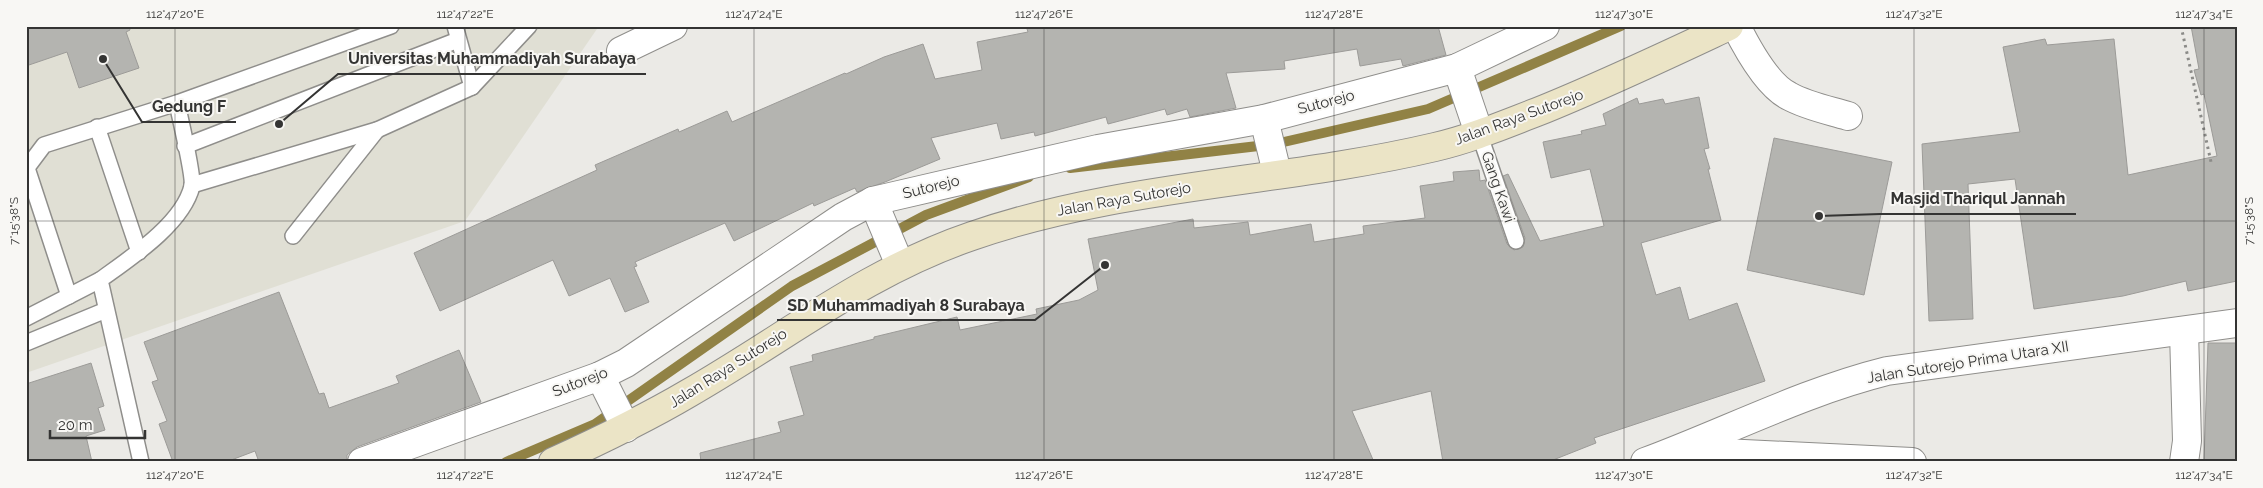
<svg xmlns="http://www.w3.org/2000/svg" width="2263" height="488" font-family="Raleway,sans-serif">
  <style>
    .built { fill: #e0dfd4 }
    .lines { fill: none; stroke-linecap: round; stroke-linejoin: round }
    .stream { stroke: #918245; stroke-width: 10 }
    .building { fill: #b4b4b0; stroke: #9c9b98 }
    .service-casing { stroke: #8f8e8b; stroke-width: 18 }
    .minor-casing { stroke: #8f8e8b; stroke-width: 30 }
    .secondary-casing { stroke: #8f8e8b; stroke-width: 30 }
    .path { stroke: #8b8b88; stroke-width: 3; stroke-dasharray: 2.5 4; stroke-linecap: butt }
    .service { stroke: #fff; stroke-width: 15 }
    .minor { stroke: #fff; stroke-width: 28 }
    .secondary { stroke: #ebe4c6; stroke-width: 28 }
    .ticks { fill: none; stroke: #343433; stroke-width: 1; stroke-opacity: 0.45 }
    .labels { text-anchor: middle; stroke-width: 4; stroke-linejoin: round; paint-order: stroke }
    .street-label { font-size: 15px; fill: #343433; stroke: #f8f7f4 }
    .leader { fill: none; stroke: #343433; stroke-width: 2 }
    .callout-dot { fill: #343433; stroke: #f8f7f4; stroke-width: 2 }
    .callout-label { font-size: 16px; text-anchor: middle; font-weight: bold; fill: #343433; stroke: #f8f7f4; stroke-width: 4; stroke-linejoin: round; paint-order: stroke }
    .neatline { fill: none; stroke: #343433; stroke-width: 2 }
    .ticks-label { font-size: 12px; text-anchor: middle; fill: #343433 }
  </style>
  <rect width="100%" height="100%" fill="#ebeae6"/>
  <polygon class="built" points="26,26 599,26 465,221 26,373"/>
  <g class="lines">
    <g class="stream">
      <polyline points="1070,168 1275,144 1428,109 1621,26"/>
      <polyline points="506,462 595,424 792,286 926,215 1029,177"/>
    </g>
  </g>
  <g class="building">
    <polygon points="26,26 129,26 130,30 126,32 139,68 79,88 67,52 26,66"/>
    <polygon points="1026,26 1438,26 1446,55 1403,66 1401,59 1360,66 1357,49 1284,61 1285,69 1226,73 1236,108 1190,117 1187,109 1167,115 1165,109 1108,124 1106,117 1035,136 1034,132 1001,139 997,123 931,138 940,159 885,182 857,192 855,188 814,206 813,203 734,241 725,223 635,262 637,266 634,267 649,302 625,312 610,278 569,296 553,260 440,311 414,253 597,170 595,165 678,129 679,132 727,111 732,122 845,73 846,74 884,57 923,44 935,79 982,70 977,42 1028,32"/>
    <polygon points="2191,26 2237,26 2237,281 2188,291 2186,281 2123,296 2034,309 2015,179 1968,184 1973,319 1929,321 1922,144 2020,132 2003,47 2045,39 2047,45 2114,39 2128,175 2217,156 2204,94 2201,95 2194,70 2199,69"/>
    <polygon points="1699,97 1709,148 1704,149 1710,169 1708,169 1721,220 1641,243 1656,295 1680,287 1689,320 1737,303 1765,381 1594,438 1596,443 1548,462 1443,462 1431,391 1352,411 1374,462 701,462 700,453 781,432 778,422 804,415 790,367 813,361 812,355 874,339 874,337 957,317 960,330 1037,314 1036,309 1079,300 1098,290 1088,239 1193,219 1194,228 1248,222 1250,235 1311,224 1314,242 1364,234 1363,226 1425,218 1420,186 1454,181 1453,172 1479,170 1480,181 1485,180 1507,244 1514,250 1523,247 1525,238 1503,176 1508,174 1540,241 1604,226 1590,169 1551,178 1543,142 1582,134 1581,131 1606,125 1603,114 1637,98 1639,104 1663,99 1665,104"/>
    <polygon points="1774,138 1892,162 1864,295 1747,270"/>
    <polygon points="279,292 319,394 324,393 329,408 399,383 396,376 459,350 481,402 357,447 347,455 347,462 259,462 255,451 226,462 173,462 159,424 167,421 152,382 158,380 144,342"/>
    <polygon points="2208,343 2237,343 2237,462 2204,462"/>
    <polygon points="91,363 104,406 98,408 105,430 86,436 92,462 26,462 26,384"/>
  </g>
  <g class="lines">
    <defs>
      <g id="service">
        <polyline points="455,26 472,87"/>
        <polyline points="97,127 139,252"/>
        <polyline points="1479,133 1516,241"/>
        <polyline points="185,146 458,40"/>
        <polyline points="27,168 69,296"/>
        <polyline points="26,169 44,145 177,103 391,26"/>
        <polyline points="192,185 377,130 472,87 529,26"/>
        <polyline points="293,236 377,130"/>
        <polyline points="26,318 100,280"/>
        <polyline points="26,343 106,310"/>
        <path d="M141 462 100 280C129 259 183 224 192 186 194 176 180 118 177 103"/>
      </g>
      <g id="minor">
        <path d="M1736 26C1747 48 1767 85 1789 96 1807 106 1828 110 1848 116"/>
        <polyline points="621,51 673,26"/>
        <polyline points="1457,68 1479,133"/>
        <polyline points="1264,119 1277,173"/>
        <polyline points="873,201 900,265"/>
        <polyline points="2184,331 2187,441 2184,462"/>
        <polyline points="600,376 626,428"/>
        <polyline points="1683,451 1912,462"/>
        <polyline points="362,462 600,376 626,363 843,217 873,201 1098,149 1264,119 1457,68 1545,26"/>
        <path d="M1645 462C1726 432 1803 392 1887 371L2237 323"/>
      </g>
      <path id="secondary" d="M553 462C599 441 645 419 689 393 785 338 866 272 972 236 1122 184 1282 183 1435 147 1470 139 1503 125 1537 112 1602 86 1665 56 1729 26"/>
    </defs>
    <use href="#service" class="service-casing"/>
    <use href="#minor" class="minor-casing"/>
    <use href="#secondary" class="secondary-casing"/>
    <polyline class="path" points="2181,26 2211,162"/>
    <use href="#service" class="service"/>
    <use href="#minor" class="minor"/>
    <use href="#secondary" class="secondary"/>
  </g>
  <path class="ticks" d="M175 26V462M465 26V462M754 26V462M1044 26V462M1334 26V462M1624 26V462M1914 26V462M2204 26V462M26 221H2237"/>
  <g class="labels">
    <g class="street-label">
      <text transform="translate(1326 102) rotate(-15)" y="5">Sutorejo</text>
      <text transform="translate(1519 117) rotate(-20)" y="5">Jalan Raya Sutorejo</text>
      <text transform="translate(931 187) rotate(-14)" y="5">Sutorejo</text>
      <text transform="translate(1498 187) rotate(71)" y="5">Gang Kawi</text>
      <text transform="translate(1124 199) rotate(-10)" y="5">Jalan Raya Sutorejo</text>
      <text transform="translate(1968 362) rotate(-9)" y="5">Jalan Sutorejo Prima Utara XII</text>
      <text transform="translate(728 368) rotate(-32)" y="5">Jalan Raya Sutorejo</text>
      <text transform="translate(580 382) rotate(-21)" y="5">Sutorejo</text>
    </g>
  </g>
  <path class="leader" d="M279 124L338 74H646M103 59L142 122H236M1819 216L1880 214H2076M1105 265L1035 320H777"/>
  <g class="callout-dot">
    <circle cx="279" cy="124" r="5"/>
    <circle cx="103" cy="59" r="5"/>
    <circle cx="1819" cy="216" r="5"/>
    <circle cx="1105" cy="265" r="5"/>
  </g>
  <g class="callout-label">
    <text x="492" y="64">Universitas Muhammadiyah Surabaya</text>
    <text x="189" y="112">Gedung F</text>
    <text x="1978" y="204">Masjid Thariqul Jannah</text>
    <text x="906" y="311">SD Muhammadiyah 8 Surabaya</text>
  </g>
  <rect width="2263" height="488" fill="none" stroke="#f8f7f4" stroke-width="55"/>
  <path d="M50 430v8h95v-8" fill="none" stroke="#343433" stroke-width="2.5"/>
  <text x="58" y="430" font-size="15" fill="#343433" stroke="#f8f7f4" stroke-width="4" paint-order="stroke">20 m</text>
  <rect x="28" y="28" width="2208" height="432" class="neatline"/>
  <g class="ticks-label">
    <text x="175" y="18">112°47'20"E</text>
    <text x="465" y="18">112°47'22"E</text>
    <text x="754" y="18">112°47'24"E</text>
    <text x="1044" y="18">112°47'26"E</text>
    <text x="1334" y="18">112°47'28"E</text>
    <text x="1624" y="18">112°47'30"E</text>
    <text x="1914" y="18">112°47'32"E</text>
    <text x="2204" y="18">112°47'34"E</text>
    <text transform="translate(14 221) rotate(-90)" y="4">7°15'38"S</text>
    <text transform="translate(2249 221) rotate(-90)" y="4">7°15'38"S</text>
    <text x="175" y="479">112°47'20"E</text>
    <text x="465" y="479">112°47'22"E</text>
    <text x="754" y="479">112°47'24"E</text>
    <text x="1044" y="479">112°47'26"E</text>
    <text x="1334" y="479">112°47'28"E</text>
    <text x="1624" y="479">112°47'30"E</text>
    <text x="1914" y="479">112°47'32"E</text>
    <text x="2204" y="479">112°47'34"E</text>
  </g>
</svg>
